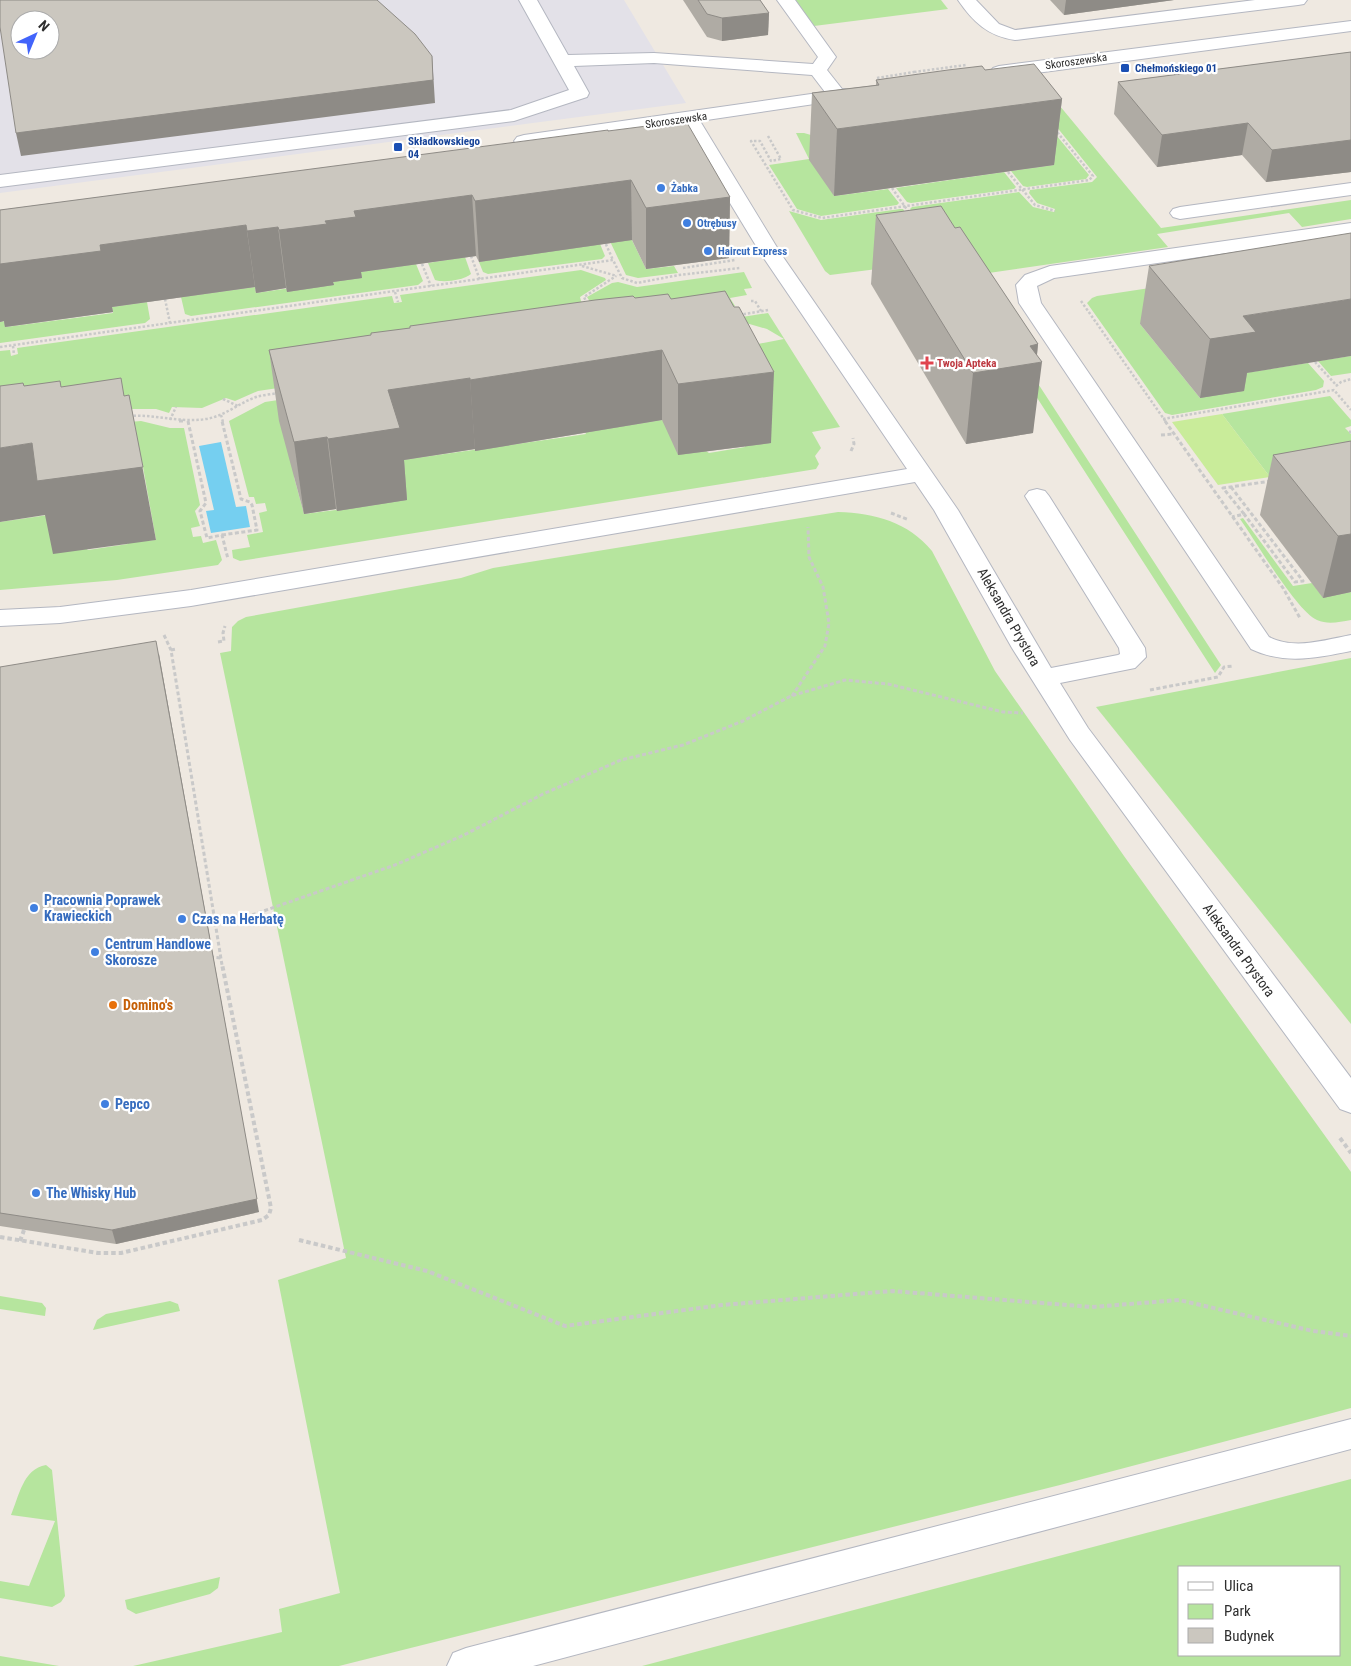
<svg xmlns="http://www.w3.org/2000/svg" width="1351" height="1666" font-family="'Roboto Condensed',sans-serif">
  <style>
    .industrial { fill: #e3e1e8; fill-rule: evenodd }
    .green { fill: #b6e59e; fill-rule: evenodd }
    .pitch { fill: #c9ec9a }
    .water { fill: #75cff0 }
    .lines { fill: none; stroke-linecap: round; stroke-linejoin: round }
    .minor-casing { stroke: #b4b7c1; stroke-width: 2 }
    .path-far2 { stroke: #c9c9c9; stroke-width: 2.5; stroke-dasharray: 2.5 2; stroke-linecap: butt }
    .path-far1 { stroke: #c9c9c9; stroke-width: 3; stroke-dasharray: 4 2.5; stroke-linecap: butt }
    .path { stroke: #c9c9c9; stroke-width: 4; stroke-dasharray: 4.5 3; stroke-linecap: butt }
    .minor { fill: #fff; fill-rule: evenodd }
    .wall { fill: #afaba4 }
    .shaded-wall { fill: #8e8b86 }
    .building { fill: #cbc7bf; stroke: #8e8b86; fill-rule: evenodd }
    .transit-dot { fill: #1a4fb4; stroke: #fff; stroke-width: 2 }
    .shop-dot { fill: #3f7fe0; stroke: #fff; stroke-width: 2 }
    .health-dot { fill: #e0444e; stroke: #fff; stroke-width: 2 }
    .food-dot { fill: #e8710a; stroke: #fff; stroke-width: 2 }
    .labels { text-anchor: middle; stroke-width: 4.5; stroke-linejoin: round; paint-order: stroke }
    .far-street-label { font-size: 11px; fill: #2e2e2e; stroke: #fff }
    .far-transit-label { font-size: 11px; font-weight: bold; fill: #164399; stroke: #fff; text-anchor: start }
    .far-shop-label { font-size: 11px; font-weight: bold; fill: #366cbe; stroke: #fff; text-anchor: start }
    .far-health-label { font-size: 11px; font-weight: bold; fill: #be3a42; stroke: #fff; text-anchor: start }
    .street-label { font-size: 14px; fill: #2e2e2e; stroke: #fff }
    .shop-label { font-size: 14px; font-weight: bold; fill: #366cbe; stroke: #fff; text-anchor: start }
    .food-label { font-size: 14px; font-weight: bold; fill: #c56008; stroke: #fff; text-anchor: start }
  </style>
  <rect width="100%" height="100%" fill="#efe9e1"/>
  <path class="industrial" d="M0 0H624L686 103 0 193ZM20 20H50V50H20Z"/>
  <g class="green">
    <polygon points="795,0 941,0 948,9 814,26"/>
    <polygon points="1045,88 1161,228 1351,200 1351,219 1302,227 1289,213 1157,234 1168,247 968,276 1221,665 1215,673 948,260 830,275 825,271 789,211 821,220 900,209 903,209 910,219 918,220 910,209 912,207 1019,192 1033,207 1054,212 1055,209 1037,203 1029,193 1030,190 1092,182 1097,177 1056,126"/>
    <polygon points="1047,124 1089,175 1086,179 1027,187 1023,186 1011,171 1054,165"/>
    <polygon points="796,133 804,133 811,135 834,196 888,189 899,203 897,205 821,216 797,209 769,165 809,159"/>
    <polygon points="1004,172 1016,187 1014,189 911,203 907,202 896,188"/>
    <polygon points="628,232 646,269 674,266 678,273 638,278 626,275 607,235"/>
    <polygon points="598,239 605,256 602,259 488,274 483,272 479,262"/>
    <path d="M465 257 471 274C464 280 444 283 435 280L428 263Z"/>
    <polygon points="1348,258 1140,324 1200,398 1232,375 1308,363 1324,381 1323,387 1316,390 1172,415 1165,413 1087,303 1092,298 1097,296"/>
    <polygon points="416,264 423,281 418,285 191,316 185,314 181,297 255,287 256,293 332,282 360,272"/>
    <polygon points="581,270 605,278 606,280 580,297 581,301 586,307 446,363 258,391 235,401 226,398 202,408 172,407 169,413 156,409 133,409 0,428 0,351 10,350 11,356 18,354 17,348 392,296 394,303 402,302 400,295"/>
    <polygon points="744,272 752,288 744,289 747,295 730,298 735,306 719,309 592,305 587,297 612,283 618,282 637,287"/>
    <polygon points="147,302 150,319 145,323 0,343 0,322 5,321 6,327 113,313 112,307"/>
    <polygon points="768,313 840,427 812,432 821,448 815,456 819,464 816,469 240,561 233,558 232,550 250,547 247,535 263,532 259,513 267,511 265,503 256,504 254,497 249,497 229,421 265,402 324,393 294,477 304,514 375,505 395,461 566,437 586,434 585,432 662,420 709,453 745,447 758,344 784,339 767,329 746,323 742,317"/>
    <polygon points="1351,356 1351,373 1331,376 1318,361"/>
    <polygon points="1330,396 1351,420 1351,426 1345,428 1351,434 1351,464 1270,477 1222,414"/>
    <polygon points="141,421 170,428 184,428 200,505 195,511 200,526 191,528 193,537 201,536 203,543 216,540 222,560 218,565 117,580 0,590 0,522 48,515 88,550 128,544 128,542 156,540 143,467 129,422"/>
    <path d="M838 512C875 513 908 522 932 551L995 671 1124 856 1351 1172V1408L1060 1485 339 1666H133L282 1632 279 1609 340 1593 278 1280 346 1258 220 653 231 651 232 627 238 621 246 617 461 578 493 568Z"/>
    <path d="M1243 518 1293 586 1312 583 1323 597 1351 592V620C1339 622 1328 625 1317 620 1297 612 1255 540 1240 519Z"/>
    <polygon points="1351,658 1351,1024 1096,707"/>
    <polygon points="0,1296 42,1303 46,1308 45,1316 0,1309"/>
    <polygon points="170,1301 178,1304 180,1311 93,1330 97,1320 106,1314"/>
    <path d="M46 1465 52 1470 65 1596 61 1602 52 1607 0 1598V1581L29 1586 55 1521 11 1515C19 1496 23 1469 46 1465Z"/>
    <path d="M1351 1479V1666H642ZM1340 1567V1655H1180V1567Z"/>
    <polygon points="220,1577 218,1588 210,1594 136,1614 127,1609 125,1600"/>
    <polygon points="0,1656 59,1666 0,1666"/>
  </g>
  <polygon class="pitch" points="1222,414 1270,477 1218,485 1172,422"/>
  <polygon class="water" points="221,442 236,507 246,506 250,527 211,533 206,511 214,510 199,446"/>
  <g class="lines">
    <defs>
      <g id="minor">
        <polygon points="519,0 537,0 568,55 654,53 813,64 818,57 777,0 795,0 836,57 827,70 842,89 855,90 857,94 855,98 700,121 781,254 958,510 1051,668 1118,655 1120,654 1119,648 1025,496 1029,491 1037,489 1045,491 1049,496 1145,648 1146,657 1135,668 1060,683 1088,728 1351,1078 1351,1113 1340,1109 1070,740 1012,648 934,510 915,482 191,606 60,623 0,626 0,610 60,607 191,590 907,469 761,254 682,124 524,147 517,145 514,141 517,137 524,135 825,92 812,75 654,63 574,66 589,93 587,97 514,121 0,187 0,175 511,110 569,90"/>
        <path d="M958 0H976L999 24 1015 30 1255 0H1307L1304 4 1298 5 1015 40C988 36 973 22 958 0Z"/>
        <polygon points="1351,21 1351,31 999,78 993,76 990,72 993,68 999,66"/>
        <polygon points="1351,183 1351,195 1180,219 1173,217 1170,213 1173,209 1180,207"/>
        <path d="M1351 223V235L1054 278 1037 286 1041 303 1269 637C1295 650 1324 640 1351 635V651C1316 658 1284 665 1251 649L1019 303 1016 285 1025 275 1050 266Z"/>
        <polygon points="1351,1419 1351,1449 533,1666 447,1666 453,1653 466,1648"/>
      </g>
    </defs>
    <use href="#minor" class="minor-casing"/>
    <g class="path-far2">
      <polyline points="914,72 966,65"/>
      <polyline points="877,78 914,72 918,76"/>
      <polyline points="768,136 781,159 771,161 760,141 751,141 793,210 822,218 1089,180 1093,176 1057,132"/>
      <polyline points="1008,172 1035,205 1055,211"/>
      <polyline points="892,188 910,214"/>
      <polyline points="604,240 613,260"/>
      <polyline points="471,256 480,280"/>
      <polyline points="422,264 431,286"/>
      <polyline points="582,266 617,276"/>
      <polyline points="683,268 735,260"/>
      <polyline points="395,292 398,302"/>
      <polyline points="165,299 170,323"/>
      <polyline points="751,301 755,301 761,311"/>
      <polyline points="1081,301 1166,422"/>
      <polyline points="587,304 584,297 616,276"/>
      <polyline points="739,315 768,310"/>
      <polyline points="13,346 14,355"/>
      <polyline points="0,347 613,260 622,278 637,283 679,275 740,268"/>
      <polyline points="1315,362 1337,386"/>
      <polyline points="1336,386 1341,382 1351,379"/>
      <polyline points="223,399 238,406"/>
      <polyline points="221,415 223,422"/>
      <path d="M129 416C155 414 180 423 206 419 225 416 239 403 256 397 263 395 272 394 279 393"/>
      <polyline points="1163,419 1334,390 1351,410"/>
      <polyline points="170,420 176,407"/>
    </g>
    <g class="path-far1">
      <polyline points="179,421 185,421"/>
      <polyline points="188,421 206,503 200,511 207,538 222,535 228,559"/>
      <polyline points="1165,421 1283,588 1300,618"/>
      <polyline points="1349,432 1351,432"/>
      <polyline points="1161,435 1173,434"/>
      <polyline points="851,451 854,444 853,438"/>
      <polyline points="1231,487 1303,581 1295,582 1244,514 1232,517"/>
      <polyline points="891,513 909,520"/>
      <polyline points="1244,514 1223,488 1271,481"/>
      <polyline points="222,535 257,530 252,505 250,502 241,499 222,421"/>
      <polyline points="164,635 171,650 222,965"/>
      <polyline points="218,642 224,641 223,633 225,626"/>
      <polyline points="171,650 177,649"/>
      <polyline points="1150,690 1218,677 1224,667 1233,666"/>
      <polyline points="792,696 825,646 829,623 823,587 809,557 808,527"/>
      <polyline points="252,915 395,865 464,835 543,794 621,760 683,745 743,721 791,696 845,680 888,684 1003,712 1023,713"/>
      <polyline points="207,916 214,915"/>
      <polyline points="210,957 221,958"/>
    </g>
    <g class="path">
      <polyline points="1340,1138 1351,1153"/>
      <polyline points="0,1237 98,1253 121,1253 262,1220 269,1215 271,1208 222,964"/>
      <polyline points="299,1240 427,1271 565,1326 722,1305 892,1291 1092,1307 1179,1300 1313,1331 1351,1336"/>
      <polyline points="20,1241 24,1230"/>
    </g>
    <use href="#minor" class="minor"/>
  </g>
  <g class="wall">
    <polygon points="683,0 760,0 769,13 768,35 722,41 707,37"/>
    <polygon points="1050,0 1174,0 1064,15"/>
    <polygon points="1351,52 1351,172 1266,182 1242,155 1157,167 1114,114 1118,82"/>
    <polygon points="985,70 1062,99 1054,165 834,196 809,160 812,93 876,85 876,80"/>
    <polygon points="608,131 730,197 729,258 646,269 632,240 479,262 476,256 361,272 362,278 333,282 334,285 287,292 286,288 256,293 255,287 112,307 113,312 5,327 4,321 0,322 0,210"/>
    <polygon points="876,215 955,228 1038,344 1037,356 1033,433 966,444 871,284"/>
    <polygon points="1149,266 1247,373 1244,391 1200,398 1140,324"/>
    <polygon points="635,298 671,299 771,443 678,455 662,420 475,451 475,449 404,460 407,500 337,511 336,509 304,514 279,421 269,350 371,335 410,328 410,326"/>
    <polygon points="1351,441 1351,592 1323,598 1260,515 1273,455"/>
    <polygon points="0,667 259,1212 116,1244 0,1226"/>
  </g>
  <g class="shaded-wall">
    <polygon points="1066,0 1174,0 1064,15"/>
    <polygon points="769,13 768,35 722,41 722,18"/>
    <polygon points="432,56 435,103 21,156 16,133"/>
    <polygon points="1062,99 1054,165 834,196 837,129"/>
    <polygon points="1248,123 1242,155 1157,167 1162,135"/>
    <polygon points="1351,140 1351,172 1266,182 1272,150"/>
    <polygon points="631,180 632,240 479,262 475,201"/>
    <polygon points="472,195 476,256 361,272 362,278 333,282 334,285 287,292 279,230 325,221 354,211"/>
    <polygon points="730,197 729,258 646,269 646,208"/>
    <polygon points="246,225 255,287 112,307 113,312 5,327 4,321 0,322 0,264 100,245"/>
    <polygon points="278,227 286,288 256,293 247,231"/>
    <polygon points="1351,299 1351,356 1247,373 1244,391 1200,398 1210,339 1243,316"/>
    <polygon points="1038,344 1036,363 1042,362 1033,433 966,444 973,373 1030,346"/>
    <polygon points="662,350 662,420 475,451 470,380"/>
    <polygon points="774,372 771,443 678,455 678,384"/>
    <polygon points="470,378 475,449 404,460 407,500 337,511 328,439 388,390"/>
    <polygon points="129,395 156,540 53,554 45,515 0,522 0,448 32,443"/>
    <polygon points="327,437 336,509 304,514 294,442"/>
    <polygon points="1351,534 1351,592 1323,598 1338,536"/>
    <polygon points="159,654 259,1212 116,1244 112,1230"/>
  </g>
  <g class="building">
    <path d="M0 0H377L415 34 432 56 433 80 16 133 0 27ZM20 20H50V50H20Z"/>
    <polygon points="698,0 760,0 769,13 722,18 707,14"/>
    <polygon points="1351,52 1351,140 1272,150 1248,123 1162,135 1118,82"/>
    <polygon points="1034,64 1062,99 837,129 812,93 879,85 876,80 948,70 982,66 985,70"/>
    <polygon points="686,121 730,197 646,208 631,180 475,201 472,195 354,211 356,217 325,221 327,224 279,230 278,227 247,231 246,225 100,245 101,251 0,264 0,210 608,130 608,131"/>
    <polygon points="941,206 955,228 960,227 1038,344 1030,346 1042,362 973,373 876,215"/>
    <polygon points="1351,233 1351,299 1243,316 1256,332 1210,339 1149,266"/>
    <polygon points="725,291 734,307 739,307 774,372 678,384 662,350 470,380 470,378 388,390 400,428 328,439 327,437 294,442 269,350 371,335 371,333 410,328 410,326 595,300 633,296 635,298 668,294 671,299"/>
    <polygon points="121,378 124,396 129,395 143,467 37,481 32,443 0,448 0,386 23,383 24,386 60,381 61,387"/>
    <polygon points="1351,441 1351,534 1338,536 1273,455"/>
    <polygon points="156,641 257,1199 112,1230 0,1213 0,667"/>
  </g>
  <g class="transit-dot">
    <rect x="1120" y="63" width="10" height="10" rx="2.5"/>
    <rect x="393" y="142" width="10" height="10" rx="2.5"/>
  </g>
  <g class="shop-dot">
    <circle cx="661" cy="188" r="5"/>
    <circle cx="687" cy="223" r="5"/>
    <circle cx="708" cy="251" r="5"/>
    <circle cx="34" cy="908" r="5"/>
    <circle cx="182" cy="919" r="5"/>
    <circle cx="95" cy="952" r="5"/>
    <circle cx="105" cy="1104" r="5"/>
    <circle cx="36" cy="1193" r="5"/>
  </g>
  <path class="health-dot" d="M924.5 355.5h5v5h5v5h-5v5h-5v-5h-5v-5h5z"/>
  <circle class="food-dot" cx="113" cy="1005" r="5"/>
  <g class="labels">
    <g class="far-street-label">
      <text transform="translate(1076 61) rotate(-8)" y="4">Skoroszewska</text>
      <text transform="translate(676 120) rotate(-8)" y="4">Skoroszewska</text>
    </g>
    <g class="far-transit-label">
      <text x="1135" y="72">Chełmońskiego 01</text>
      <text x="408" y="145">Składkowskiego<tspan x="408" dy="13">04</tspan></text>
    </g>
    <g class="far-shop-label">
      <text x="671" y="192">Żabka</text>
      <text x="697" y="227">Otrębusy</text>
      <text x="718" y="255">Haircut Express</text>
    </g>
    <g class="far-health-label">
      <text x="937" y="367">Twoja Apteka</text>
    </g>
    <g class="street-label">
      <text transform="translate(1009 617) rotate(60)" y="5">Aleksandra Prystora</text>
      <text transform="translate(1239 950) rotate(54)" y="5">Aleksandra Prystora</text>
    </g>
    <g class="shop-label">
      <text x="44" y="905">Pracownia Poprawek<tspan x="44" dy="16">Krawieckich</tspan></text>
      <text x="192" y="924">Czas na Herbatę</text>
      <text x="105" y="949">Centrum Handlowe<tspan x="105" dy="16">Skorosze</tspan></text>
      <text x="115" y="1109">Pepco</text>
      <text x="46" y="1198">The Whisky Hub</text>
    </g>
    <g class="food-label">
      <text x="123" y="1010">Domino's</text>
    </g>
  </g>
  <rect x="1178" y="1566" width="162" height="90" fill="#ffffff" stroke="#ababab"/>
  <rect x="1188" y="1582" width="25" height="8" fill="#ffffff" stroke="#ababab"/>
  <text x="1224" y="1591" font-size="15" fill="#2e2e2e">Ulica</text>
  <rect x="1188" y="1604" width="25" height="15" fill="#b6e59e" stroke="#ababab"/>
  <text x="1224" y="1616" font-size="15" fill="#2e2e2e">Park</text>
  <rect x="1188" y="1628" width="25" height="15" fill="#cbc7bf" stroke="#ababab"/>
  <text x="1224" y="1641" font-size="15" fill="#2e2e2e">Budynek</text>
  <g transform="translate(35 35) rotate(44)"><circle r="24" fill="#ffffff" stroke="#ababab"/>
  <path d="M0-4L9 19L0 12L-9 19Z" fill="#4264fb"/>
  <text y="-8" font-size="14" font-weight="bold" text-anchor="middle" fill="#2e2e2e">N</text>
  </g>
</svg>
